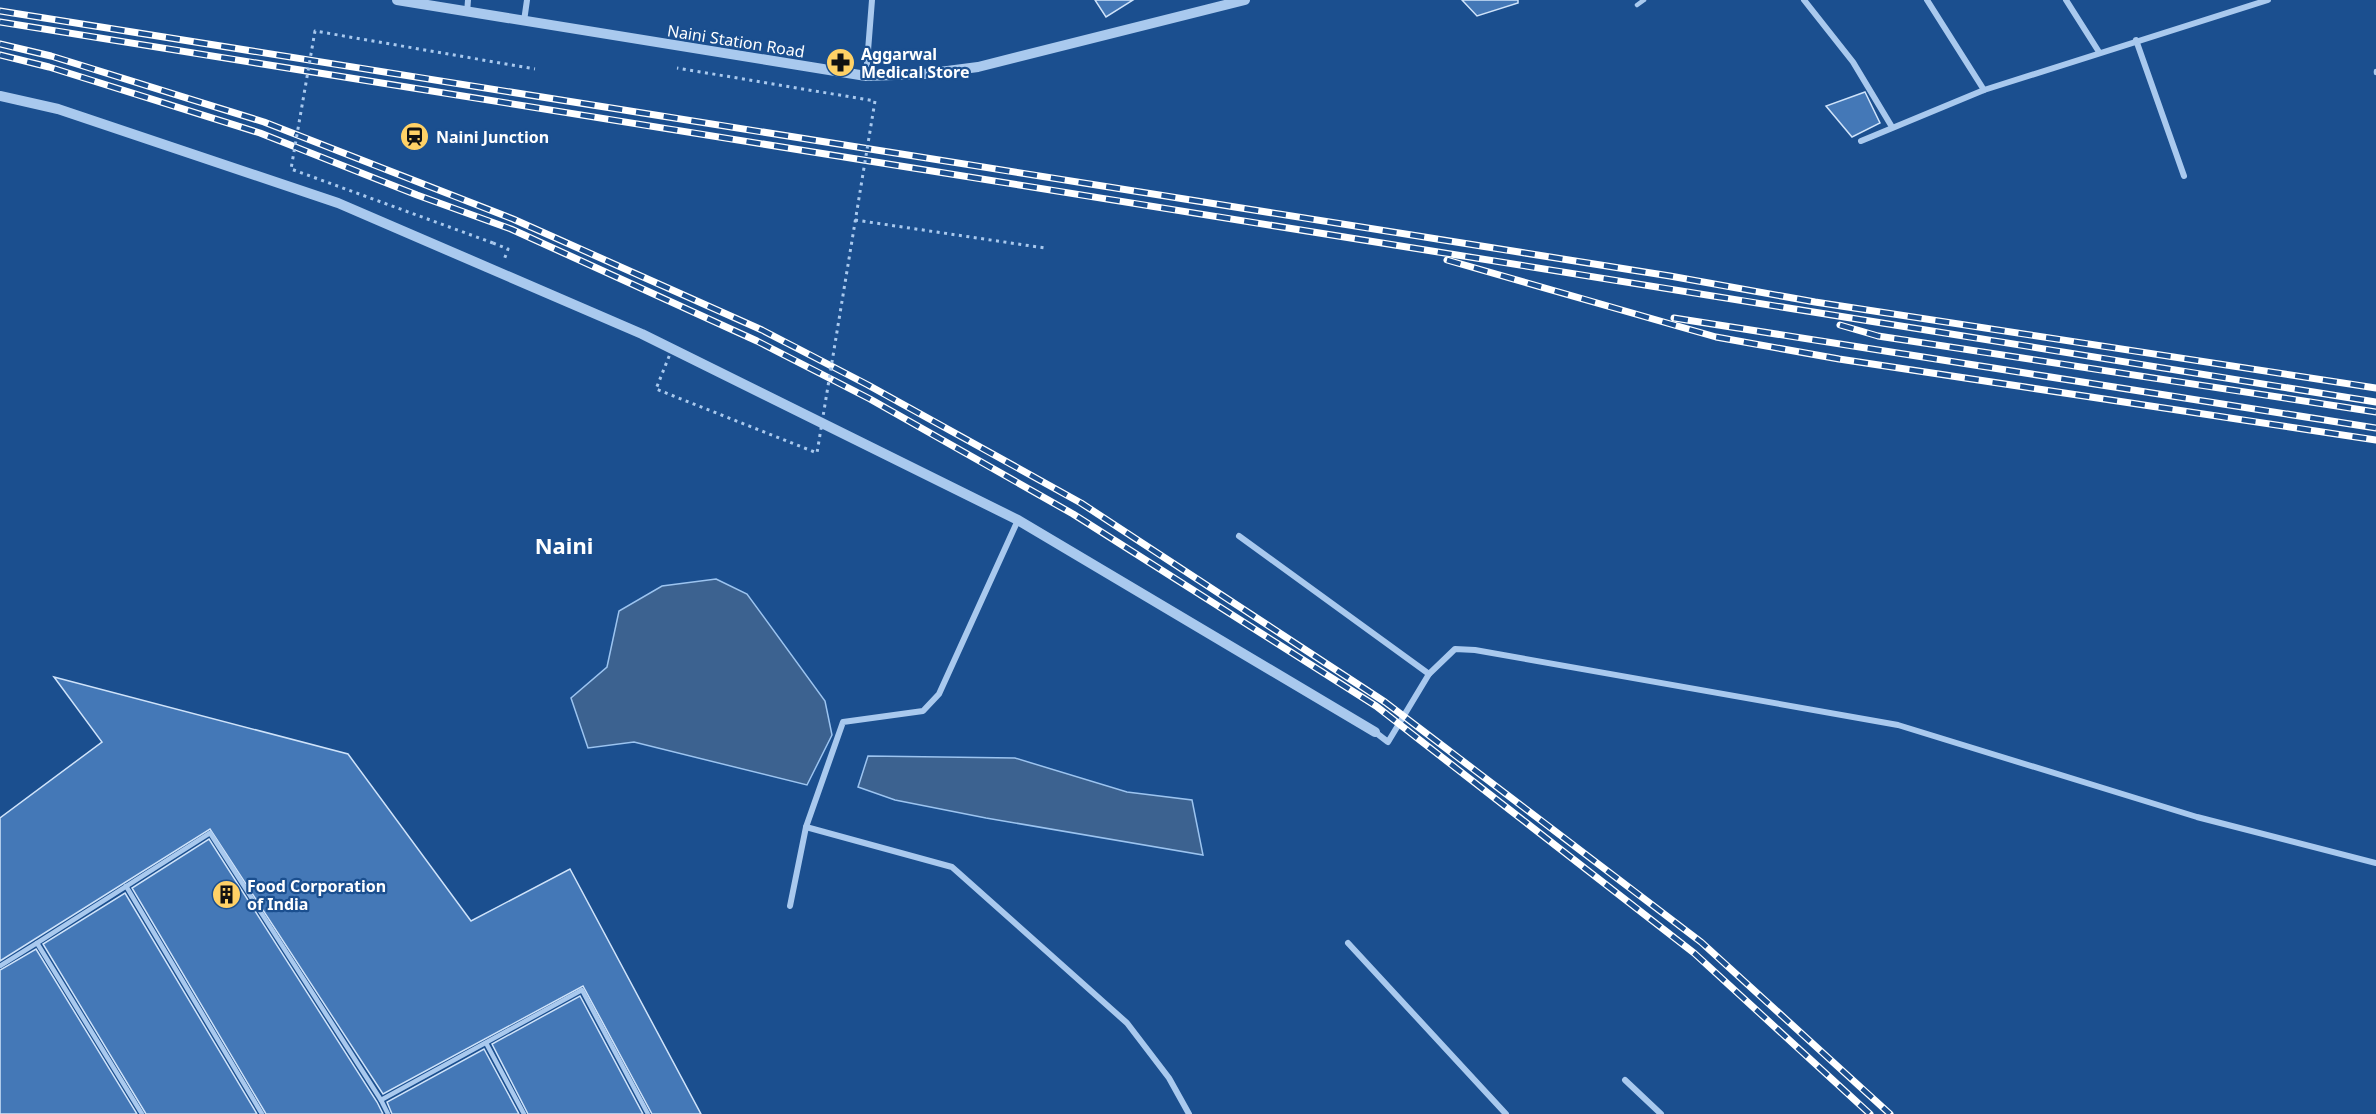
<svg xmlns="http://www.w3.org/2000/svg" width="2376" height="1114" font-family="'Noto Sans',sans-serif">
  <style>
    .water { fill: #3c6290; stroke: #9cc4f0; stroke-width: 1.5 }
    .building { fill: #4478b7; stroke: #cfe3fa; stroke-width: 1.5 }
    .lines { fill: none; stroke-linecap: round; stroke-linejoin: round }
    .path { stroke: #a9c9ee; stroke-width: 3; stroke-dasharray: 3 4.5; stroke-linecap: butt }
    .service { stroke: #a9c9ee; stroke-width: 4.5 }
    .minor { stroke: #a9c9ee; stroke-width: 6 }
    .tertiary { stroke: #a9c9ee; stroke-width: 10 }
    .rail-casing { stroke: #fff; stroke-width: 7 }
    .rail { stroke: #1b4f8f; stroke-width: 4.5; stroke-dasharray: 14; stroke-linecap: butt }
    .path-bridge { stroke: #a9c9ee; stroke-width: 3; stroke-dasharray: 3 4.5; stroke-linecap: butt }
    .labels { text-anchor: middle; stroke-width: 4.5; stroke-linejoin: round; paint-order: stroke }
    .street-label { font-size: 16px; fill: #fff; stroke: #1b4f8f }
    .poi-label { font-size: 16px; font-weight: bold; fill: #fff; stroke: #1b4f8f; text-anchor: start }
    .district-label { font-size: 22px; font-weight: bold; fill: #fff; stroke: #1b4f8f }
  </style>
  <rect width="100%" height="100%" fill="#1b4f8f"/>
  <g class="water">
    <polygon points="716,579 747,594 825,701 832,735 807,785 634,742 588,748 571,698 607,667 619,611 662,586"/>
    <polygon points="868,756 1015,758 1127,792 1192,800 1203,855 986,818 895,800 858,787"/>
  </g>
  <g class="building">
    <polygon points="1095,0 1133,0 1106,17"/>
    <polygon points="1462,0 1518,0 1518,3 1477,16"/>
    <polygon points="1865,92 1880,123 1852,137 1826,106"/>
    <polygon points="54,677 348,754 471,921 570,869 701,1114 652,1114 583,986 383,1094 210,829 0,961 0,818 102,742"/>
    <polygon points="209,839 377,1102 383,1114 266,1114 132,888"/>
    <polygon points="125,893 257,1114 146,1114 43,944"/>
    <polygon points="36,949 137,1114 0,1114 0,970"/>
    <polygon points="580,996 643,1114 528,1114 492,1044"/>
    <polygon points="484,1049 519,1114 392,1114 387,1102"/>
  </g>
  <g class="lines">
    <g class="path">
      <polyline points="855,220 1045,248"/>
      <polyline points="493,243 508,249 504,260"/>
    </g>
    <g class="service">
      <polyline points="1637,5 1644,0"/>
      <polyline points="2376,71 2376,73"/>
      <polyline points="126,886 262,1114"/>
      <polyline points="37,943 210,833 381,1100 582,990 648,1114"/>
      <polyline points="0,966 37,943 142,1114"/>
      <polyline points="486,1043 524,1114"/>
      <polyline points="381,1100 388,1114"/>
    </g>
    <g class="minor">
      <polyline points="1804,0 1853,62 1892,127"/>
      <polyline points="1927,0 1984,90"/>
      <polyline points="2066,0 2099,52"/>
      <polyline points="467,13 468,0"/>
      <polyline points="524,21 527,0"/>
      <polyline points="2136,40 2184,176"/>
      <polyline points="866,76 872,0"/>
      <polyline points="1861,141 1984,90 2268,0"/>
      <polyline points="1239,536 1429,674 1388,742 1375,732"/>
      <polyline points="1429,674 1455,649 1475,650 1898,725 2197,817 2376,863"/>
      <polyline points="806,827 952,867 1127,1023 1169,1078 1189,1114"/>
      <polyline points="790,906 806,827 843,722 923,711 939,694 1018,520"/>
      <polyline points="1348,943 1506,1114"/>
      <polyline points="1625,1080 1661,1114"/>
    </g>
    <g class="tertiary">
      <polyline points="397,0 866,76 924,74 978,67 1245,0"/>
      <polyline points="0,96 58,109 338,203 642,334 1018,520 1375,732"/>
    </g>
    <defs>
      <g id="rail">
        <polyline points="0,11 1670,276 1815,302 2376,388"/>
        <polyline points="0,22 2376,402"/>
        <polyline points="0,44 51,56 264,122 513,219 762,330 868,385 1081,503 1385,702 1701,942 1890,1114"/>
        <polyline points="0,55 49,67 260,133 417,195 511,229 757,341 870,399 1073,514 1376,706 1694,953 1870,1114"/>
        <polyline points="1447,260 1716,337 1839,359 2376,440"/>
        <polyline points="1674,318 2376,428"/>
        <polyline points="1840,325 1878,336 2376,412"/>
      </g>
    </defs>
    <use href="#rail" class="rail-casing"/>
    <use href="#rail" class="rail"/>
    <g class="path-bridge">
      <polyline points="493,243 291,169 315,31 535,69"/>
      <polyline points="672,349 656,389 817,453 875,101 677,68"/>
    </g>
  </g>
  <defs>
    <symbol id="pharmacy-disc" viewBox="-11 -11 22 22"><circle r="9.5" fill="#ffd166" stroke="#1b4f8f"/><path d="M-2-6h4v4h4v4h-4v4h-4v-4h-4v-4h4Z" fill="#111"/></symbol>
    <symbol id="station-disc" viewBox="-11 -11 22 22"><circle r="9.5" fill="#ffd166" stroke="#1b4f8f"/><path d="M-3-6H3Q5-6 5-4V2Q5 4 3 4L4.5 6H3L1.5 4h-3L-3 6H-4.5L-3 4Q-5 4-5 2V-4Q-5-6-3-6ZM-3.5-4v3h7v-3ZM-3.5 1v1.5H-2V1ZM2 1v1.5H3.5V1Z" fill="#111"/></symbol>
    <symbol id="building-disc" viewBox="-11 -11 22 22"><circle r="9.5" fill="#ffd166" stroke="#1b4f8f"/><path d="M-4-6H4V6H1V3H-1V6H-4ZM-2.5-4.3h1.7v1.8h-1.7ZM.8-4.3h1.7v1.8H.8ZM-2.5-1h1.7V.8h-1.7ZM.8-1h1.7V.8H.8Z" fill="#111"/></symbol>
  </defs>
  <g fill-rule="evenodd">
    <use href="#pharmacy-disc" x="824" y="46" width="33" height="33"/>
    <use href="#station-disc" x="398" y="120" width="33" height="33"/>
    <use href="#building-disc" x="210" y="878" width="33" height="33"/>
  </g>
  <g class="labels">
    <g class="street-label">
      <text transform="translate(736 41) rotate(9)" y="6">Naini Station Road</text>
    </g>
    <g class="poi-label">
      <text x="861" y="60">Aggarwal<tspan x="861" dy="18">Medical Store</tspan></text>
      <text x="436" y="143">Naini Junction</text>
      <text x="247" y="892">Food Corporation<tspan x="247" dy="18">of India</tspan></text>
    </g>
    <g class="district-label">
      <text x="564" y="554">Naini</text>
    </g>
  </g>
</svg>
